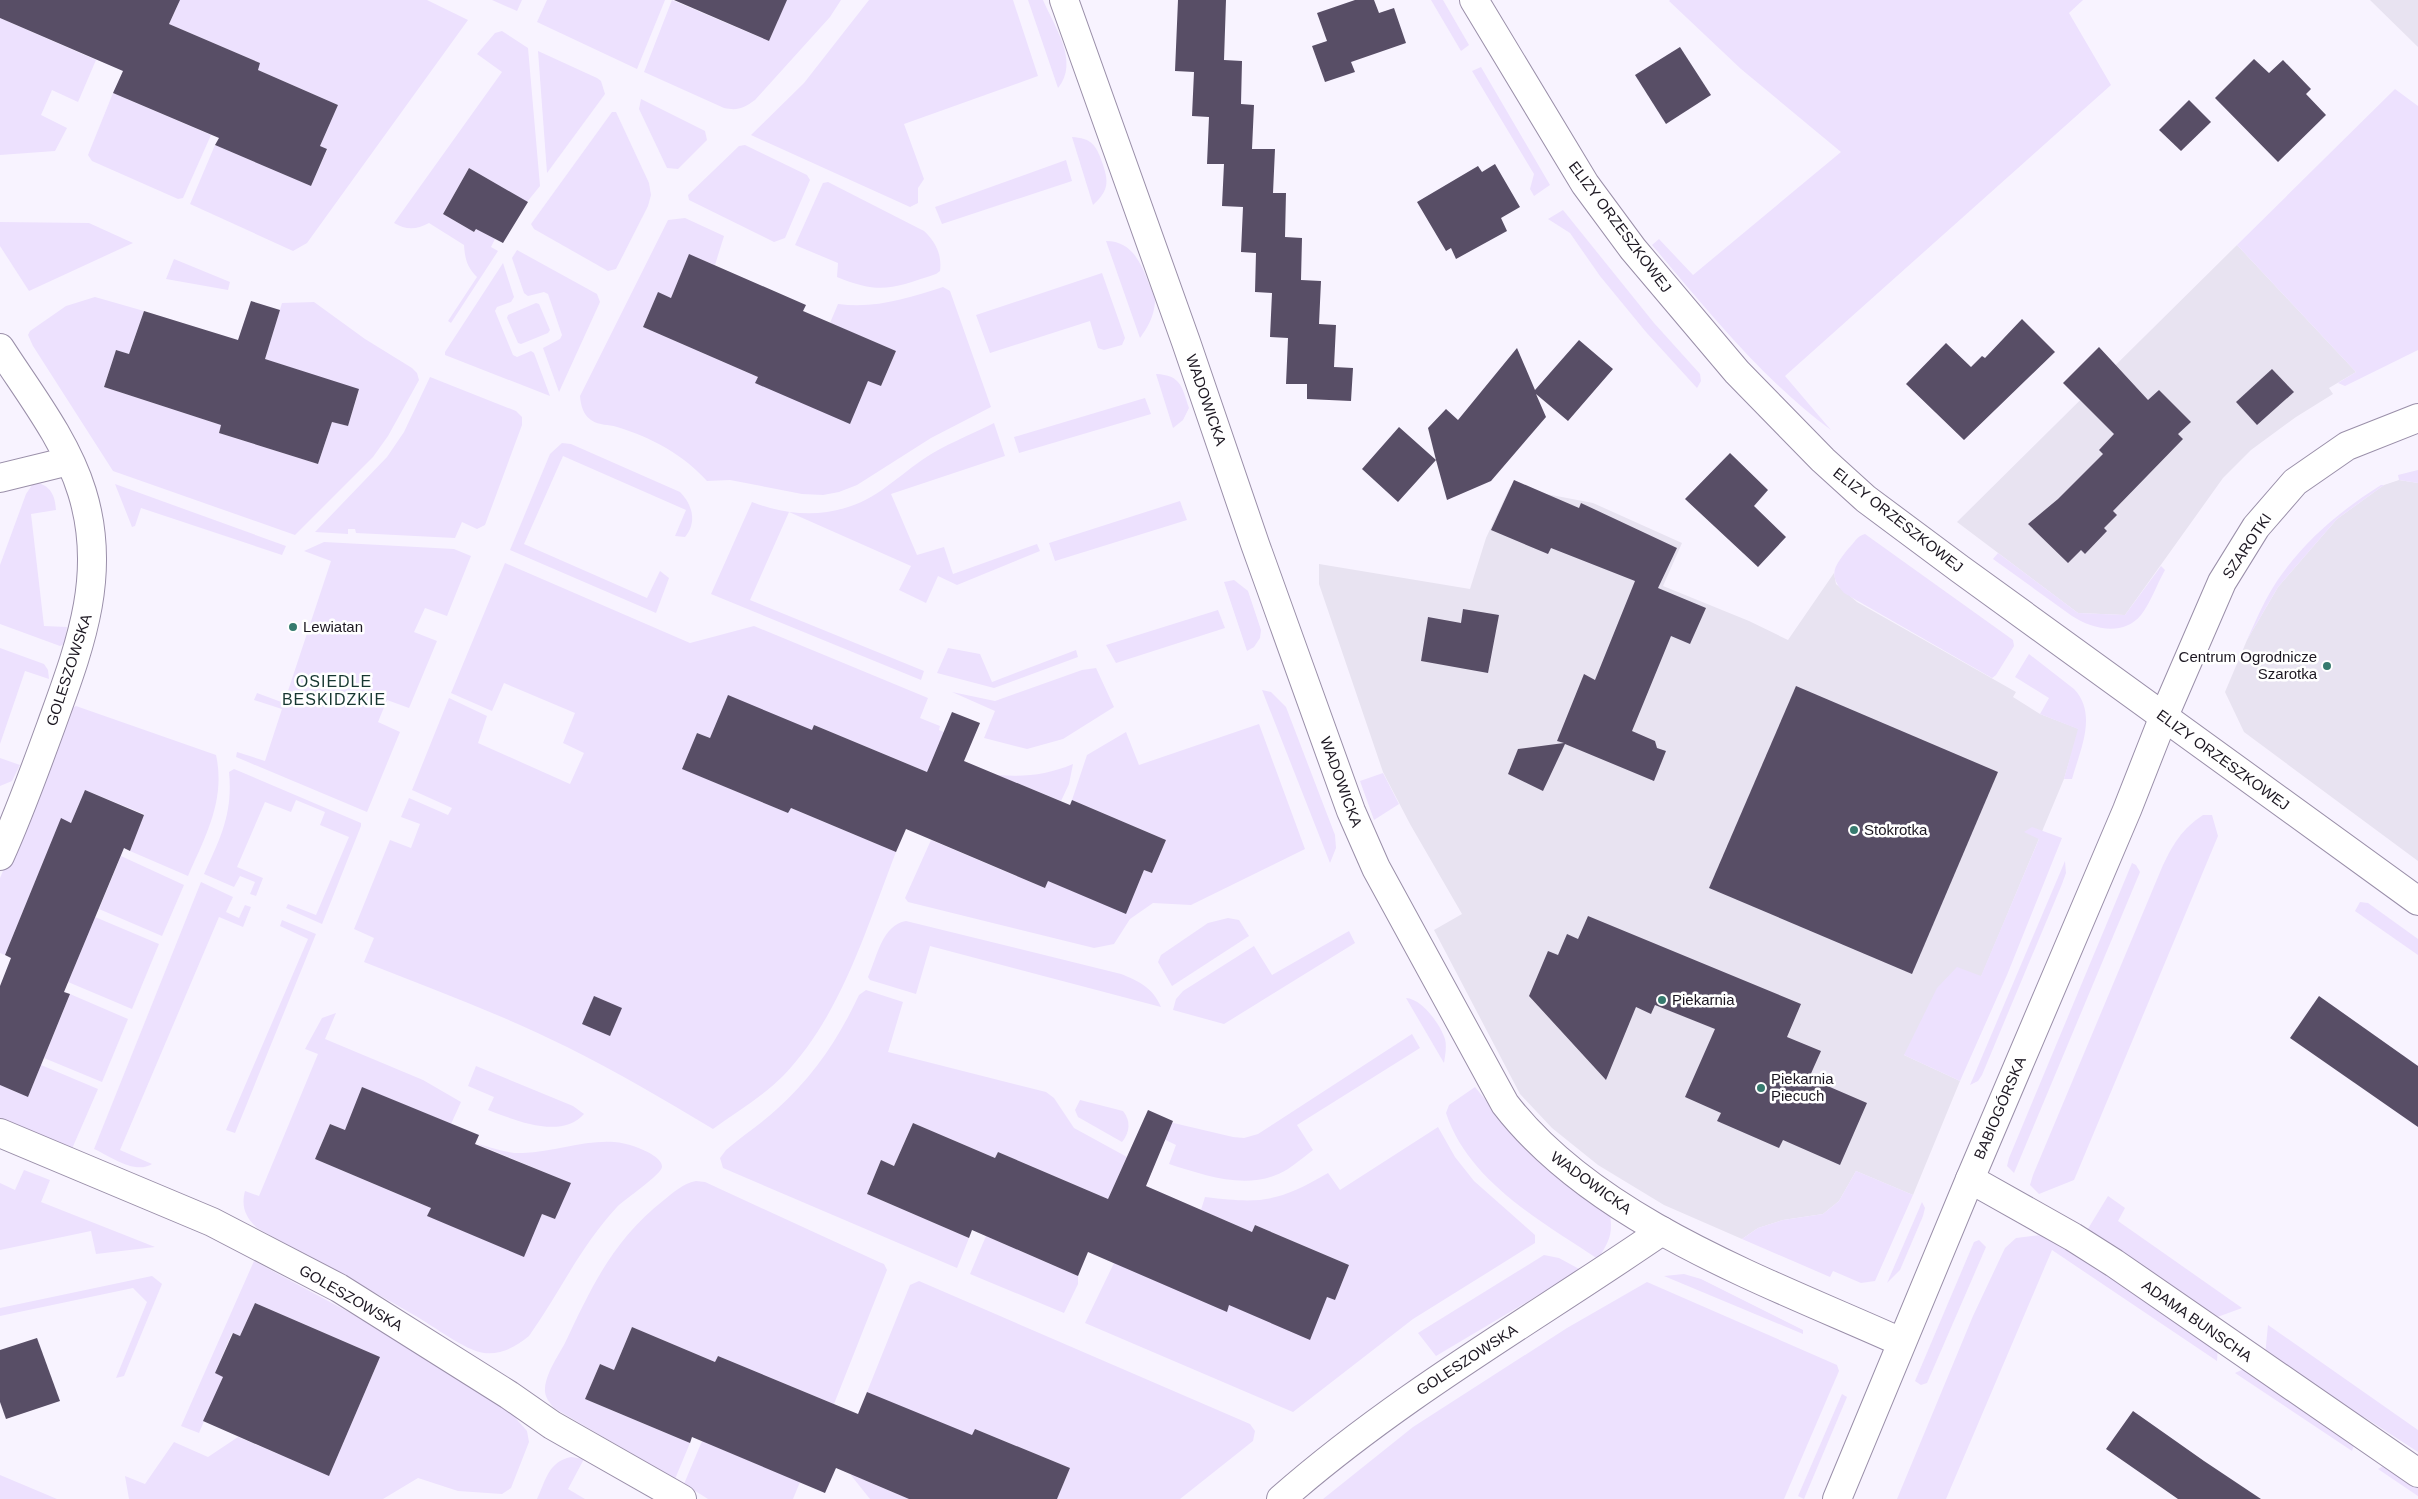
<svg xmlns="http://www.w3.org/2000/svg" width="2418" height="1499" font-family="Helvetica,sans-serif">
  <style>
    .built { fill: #e8e3f1 }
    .green { fill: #ede1fe }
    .building { fill: #584e66 }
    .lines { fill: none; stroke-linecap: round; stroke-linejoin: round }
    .minor-casing { stroke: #9a8fa9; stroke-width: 30 }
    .tertiary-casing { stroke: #9a8fa9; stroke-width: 30 }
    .minor { stroke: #fff; stroke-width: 28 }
    .tertiary { stroke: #fff; stroke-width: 28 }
    .poi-dot { fill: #367a6e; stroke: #fff; stroke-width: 2 }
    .labels { text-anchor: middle; stroke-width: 5; stroke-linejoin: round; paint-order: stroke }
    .street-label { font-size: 15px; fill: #1c1721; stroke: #fff }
    .poi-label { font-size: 15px; fill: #1c1721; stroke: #fff; text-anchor: start }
    .neighbourhood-label { font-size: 16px; letter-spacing: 1px; fill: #173731; stroke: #fff }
  </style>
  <rect width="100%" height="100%" fill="#f8f3ff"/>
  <g class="built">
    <polygon points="2370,0 2418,0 2418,47"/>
    <polygon points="2237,245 2356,372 2329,388 2333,394 2296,417 2251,450 2223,478 2125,615 2078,613 1957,522"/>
    <polygon points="2399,480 2418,483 2418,861 2244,732 2225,692 2247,640 2278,587 2337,519 2384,485"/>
    <polygon points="1510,487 1593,503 1682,543 1663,586 1749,621 1788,640 1834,573 1836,584 1857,602 2016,692 2013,697 2040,714 2079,729 2064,779 1981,977 1904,1055 1960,1081 1913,1195 1856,1171 1839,1201 1823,1214 1783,1220 1758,1228 1742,1239 1664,1205 1598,1165 1552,1128 1520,1094 1434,930 1462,914 1410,824 1383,772 1319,584 1319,564 1470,589 1486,538"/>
  </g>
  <g class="green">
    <polygon points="176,0 427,0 468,20 307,243 293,251 190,204 215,145 311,186 327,150 320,146 338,105 258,70 260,63 169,24 179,2"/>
    <polygon points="492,0 522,0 517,11"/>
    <polygon points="547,0 665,0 637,69 537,22"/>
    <path d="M672 0 769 41 784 6 779 0H841L830 17 755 100C744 108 738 111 724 108L644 72Z"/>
    <polygon points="869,0 1013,0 1038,76 904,124 924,179 918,188 918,203 910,207 751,135 804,83"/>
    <path d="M1028 0H1043C1054 26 1080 62 1058 88Z"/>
    <polygon points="1431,0 1443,0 1469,45 1461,51"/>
    <path d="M1670 0H2083L2069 13 2111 85 1785 376 1831 430C1762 379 1708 311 1652 245L1659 239 1693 275 1841 152 1741 69 1669 1Z"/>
    <polygon points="0,18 96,60 78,102 52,90 41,115 67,128 55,151 0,155"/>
    <path d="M502 31 528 48 540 186 527 202 469 168 443 214 474 232 477 229 495 239 491 247 498 251 451 323 448 321 477 277C467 267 465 259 464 245L429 223C416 230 406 230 394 223L502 72 477 54 495 33Z"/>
    <polygon points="538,51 597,78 601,81 605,94 547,173"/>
    <polygon points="1481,67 1550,185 1534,196 1530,189 1534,174 1472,71"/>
    <polygon points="2395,89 2418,106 2418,350 2345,386 2338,383 2356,372 2237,245"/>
    <polygon points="113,93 211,135 183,198 178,199 92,161 88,155"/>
    <polygon points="641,99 705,131 707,140 678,169 667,168 639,109"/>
    <polygon points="612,112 616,112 649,183 651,195 648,206 616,269 608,271 534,229 531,224"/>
    <path d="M1072 137C1091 138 1096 145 1102 162 1109 182 1109 190 1093 205Z"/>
    <polygon points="745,145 807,175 810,180 785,238 774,242 689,200 688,195 739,146"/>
    <polygon points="1066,160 1072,181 942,224 935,207"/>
    <path d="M828 182 924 231C936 242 942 255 940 271L936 274C893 288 881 295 837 277L838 263 795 245 823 183Z"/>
    <polygon points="1563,210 1654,323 1700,374 1701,381 1697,388 1646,332 1600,276 1570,233 1548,219"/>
    <path d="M685 218 724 236 715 265 689 255 671 298 658 293 643 327 758 377 850 423 868 381 881 386 896 351 830 323 838 304C876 309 908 298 943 287L950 291 991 407 931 438 857 485 839 492 823 495 802 494 730 480 707 481C684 455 651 437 617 427 608 424 600 426 591 420 583 414 581 406 580 396L668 220Z"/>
    <polygon points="0,222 89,223 133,243 29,291 0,246"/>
    <path d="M1106 241C1132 241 1141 263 1149 284 1151 289 1155 297 1155 302 1154 316 1148 327 1140 338Z"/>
    <polygon points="517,250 597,294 600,302 559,392 543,348 560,339 562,335 548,294 544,292 528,296 524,293 512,258"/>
    <polygon points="174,259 230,282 228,290 166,279"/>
    <polygon points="503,263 514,297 511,302 497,307 495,311 513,355 517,357 531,351 534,353 550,396 445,355 445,352"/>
    <polygon points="1102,273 1125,338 1122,345 1104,350 1098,348 1090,321 990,353 976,315"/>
    <polygon points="95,297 144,311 129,354 116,350 104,387 221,425 219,433 318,464 332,422 348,426 359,390 265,359 282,303 314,302 365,339 412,368 417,373 419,380 388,436 373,457 295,535 113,471 33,346 28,335 30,331 66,306"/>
    <polygon points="536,303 539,304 550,330 548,333 521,344 518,343 507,318 508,315"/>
    <path d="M1156 374C1181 375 1182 387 1189 408L1183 420 1173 428Z"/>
    <polygon points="430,377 516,411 522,417 522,425 485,525 477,529 462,522 455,538 356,533 355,529 348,529 348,534 315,532 387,457 404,432"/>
    <polygon points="1145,398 1151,414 1019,453 1014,437"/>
    <path d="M994 423 1005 456 891 494 917 555 944 547 953 574 1037 544 1040 551 957 585 938 576 926 603 899 590 911 566 789 512 750 600 924 671 921 680 711 594 752 502C796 519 842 518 882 490 896 480 909 469 922 460 944 445 970 435 994 423Z"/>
    <path d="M562 443 571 444 680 492C693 505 697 523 685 537L675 536 686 510 563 456 524 544 647 598 660 571 669 578 656 613 510 550 550 454Z"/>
    <polygon points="2418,470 2418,483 2399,480 2398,475"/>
    <path d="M38 483C52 487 55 497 56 510L31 514 44 626 67 627 64 644 60 646 0 624V565L26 494 32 485Z"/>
    <polygon points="115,484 286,546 282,555 141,508 135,526 132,527"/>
    <path d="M2381 485H2384L2337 519 2278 587 2247 640C2256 620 2265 599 2277 581 2304 541 2341 510 2381 485Z"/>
    <polygon points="1180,501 1187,520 1055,561 1049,543"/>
    <path d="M1865 534 2013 640 2014 646 1996 675 1992 678 1844 593C1827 574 1835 566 1848 549 1854 543 1857 536 1865 534Z"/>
    <polygon points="324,542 454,549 471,556 447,616 425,608 414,632 437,641 409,708 387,700 378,722 400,732 367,812 236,757 237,752 265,761 282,709 254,700 257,693 284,703 331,561 304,551"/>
    <path d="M1998 553 2078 613 2125 615 2161 566 2165 570C2157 584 2151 602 2141 615 2123 637 2092 629 2072 616L1993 559Z"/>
    <path d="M505 563 690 643 754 626 928 698 920 718 940 726 939 730 944 732 927 772 814 725 812 730 710 738 697 733 683 769 788 813 791 808 896 852C866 929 841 1016 783 1076 762 1097 736 1112 713 1129 665 1100 617 1072 567 1047 501 1014 432 989 364 962L374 938 354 929 390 840 411 848 420 824 401 817 409 798 448 815 452 808 412 790 449 698 487 716 478 743 570 784 584 753 563 743 575 713 504 683 492 711 451 693Z"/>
    <polygon points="1234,580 1248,591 1261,630 1260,638 1254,647 1247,651 1224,582"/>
    <polygon points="1218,610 1225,628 1116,663 1106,645"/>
    <polygon points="0,648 44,664 48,670 49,679 25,671 0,744"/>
    <polygon points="948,648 980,654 992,682 1076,650 1078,657 994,688 937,673"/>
    <path d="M2029 654 2074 689C2098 714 2080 750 2072 779H2064L2078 729 2040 714 2049 698 2015 677Z"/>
    <polygon points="1096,668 1114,707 1063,739 1027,749 984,738 995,711 952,692 995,701 1082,670"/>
    <polygon points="1262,690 1271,692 1286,707 1335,835 1336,848 1330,863"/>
    <path d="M76 706 216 755C226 800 205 837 188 876L130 851 144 814 85 790 71 823 61 819 5 955 0 953V878L31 806 67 711Z"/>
    <polygon points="1259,724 1305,849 1191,905 1153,903 1130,919 1114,944 1094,948 908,902 905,898 931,840 1045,888 1048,881 1126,913 1144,870 1152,873 1166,840 1072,800 1087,755 1126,732 1139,765"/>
    <polygon points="0,758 20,765 12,781 0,786"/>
    <path d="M1073 764 1069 784 1061 801 997 775C1025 777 1047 775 1073 764Z"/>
    <path d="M234 769 361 823V826L322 924 286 908 288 904 316 915 349 837 320 825 325 812 296 800 291 812 265 802 237 867 263 878 256 896 250 894 255 882 240 876 234 887 204 874C221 837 233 813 229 772Z"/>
    <polygon points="1383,773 1399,804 1374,820 1360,781"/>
    <path d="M2203 815H2212L2218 836 2077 1173 2074 1180 2039 1194 2030 1185 2033 1175 2163 865C2173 844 2182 829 2203 815Z"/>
    <polygon points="2032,827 2062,838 2007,975 1960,1081 1904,1055 1937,988 1957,967 1981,976 2039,839 2024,832"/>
    <polygon points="121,856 184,885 162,936 99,909"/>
    <polygon points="2065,861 2066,873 2062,884 1982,1075 1978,1081 1970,1085"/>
    <polygon points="2132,863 2136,865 2140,872 2014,1173 2007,1166 2009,1158"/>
    <path d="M201 882 233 897 226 912 239 918 245 905 251 907 243 927 219 917 120 1150 152 1164C135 1175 110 1156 94 1149Z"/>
    <polygon points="2360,902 2368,903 2418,939 2418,955 2355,911"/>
    <polygon points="95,917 159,944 132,1009 68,982"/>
    <polygon points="1228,918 1239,920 1249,936 1172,986 1158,962 1161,955 1208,923"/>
    <polygon points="282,920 316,934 235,1133 226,1130 308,939 280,926"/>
    <path d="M906 921 1121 974C1139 981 1153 988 1161 1007L930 946 916 994 870 980 868 977C877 957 882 925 906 921Z"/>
    <polygon points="1349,931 1355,943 1224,1024 1173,1010 1176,999 1183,991 1254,946 1272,975"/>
    <path d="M866 990 903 1002 888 1052 1046 1092 1054 1098 1074 1128 1127 1157 1108 1199 998 1152 995 1158 913 1123 894 1166 881 1160 867 1194 969 1238 957 1268 723 1168 720 1158 726 1150C742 1136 761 1124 777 1109 813 1077 839 1038 859 995Z"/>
    <polygon points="70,994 128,1019 102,1082 44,1058"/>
    <path d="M1406 998C1422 999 1440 1024 1445 1039 1447 1047 1445 1056 1444 1063Z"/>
    <path d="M336 1013 325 1039 423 1080 461 1102 451 1124 363 1088 345 1130 330 1124 315 1159 431 1208 428 1216 523 1256 542 1214 555 1219 570 1183 475 1143C490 1147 508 1154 523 1153 554 1152 584 1140 614 1142 625 1142 663 1154 662 1167 661 1175 625 1199 617 1207 580 1247 560 1292 529 1336 517 1346 502 1355 484 1353 466 1351 432 1325 414 1315 362 1285 309 1257 257 1228 245 1217 241 1206 245 1191L259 1196 318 1054 305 1049 322 1018Z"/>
    <path d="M1412 1034 1420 1048 1297 1125 1313 1150C1305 1156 1297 1163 1288 1169 1251 1192 1207 1176 1169 1164L1176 1145 1143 1129 1148 1117 1233 1137 1244 1138 1258 1134Z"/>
    <polygon points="41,1065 98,1089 71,1151 0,1123 0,1085 28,1097"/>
    <path d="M476 1066 573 1106 584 1114C561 1140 515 1120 488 1110L494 1097 468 1086Z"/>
    <path d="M1475 1087 1516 1137 1542 1162 1610 1214C1613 1235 1609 1241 1598 1259 1542 1222 1468 1181 1446 1113L1449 1105Z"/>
    <path d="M1080 1100 1123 1111C1131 1121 1130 1132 1122 1142L1078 1117 1075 1110Z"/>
    <path d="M1438 1127 1455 1157 1474 1181 1535 1235V1243L1413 1319 1293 1412 1085 1323 1114 1263 1227 1311 1229 1305 1327 1297 1335 1300 1349 1265 1255 1225 1252 1232 1201 1210 1205 1197C1262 1204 1278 1202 1328 1173L1340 1190Z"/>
    <polygon points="24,1170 50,1180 41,1202 155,1247 96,1254 91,1231 0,1250 0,1183 15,1190"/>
    <polygon points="1856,1171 1913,1195 1875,1281 1861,1283 1833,1271 1830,1277 1742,1239 1758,1228 1783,1220 1823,1214 1839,1201"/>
    <path d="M696 1181 705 1182 879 1262 884 1264 887 1270 834 1404 718 1356 715 1362 632 1327 614 1370 600 1364 585 1399 690 1443 675 1479 554 1408C550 1403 546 1399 545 1392 544 1376 558 1356 565 1343 592 1286 613 1240 664 1200 674 1192 682 1184 696 1181Z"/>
    <polygon points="2108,1196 2125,1208 2118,1221 2242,1308 2212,1319 2086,1232"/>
    <polygon points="1922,1202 1925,1208 1923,1216 1900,1270 1887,1283"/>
    <polygon points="2041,1235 2061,1241 2218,1346 2217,1361 2052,1250 1946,1499 1897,1499 1973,1316 2005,1248 2016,1238"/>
    <polygon points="986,1236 1078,1276 1078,1284 1064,1313 970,1274"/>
    <polygon points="1979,1240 1986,1247 1927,1383 1921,1385 1915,1381 1974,1242"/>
    <polygon points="1544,1255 1559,1258 1581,1270 1436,1356 1418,1333"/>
    <polygon points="254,1261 395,1337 511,1413 527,1431 529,1442 511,1488 502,1494 458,1491 418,1478 383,1499 129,1499 125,1476 145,1484 174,1442 208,1457 238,1437 329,1475 380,1357 255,1303 240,1336 232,1333 215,1373 226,1370 199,1433 181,1426"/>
    <polygon points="1684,1274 1701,1279 1803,1330 1803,1334 1664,1276"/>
    <polygon points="152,1276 162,1284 124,1376 116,1378 147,1302 133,1288 0,1316 0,1308"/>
    <polygon points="919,1281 1250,1424 1255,1431 1253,1441 1180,1499 1057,1499 1070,1468 975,1429 970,1439 867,1392 910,1285"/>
    <polygon points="1647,1282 1837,1365 1839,1371 1784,1499 1323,1499 1413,1427 1567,1328"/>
    <polygon points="2268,1325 2418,1430 2418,1452 2364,1417 2353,1417 2265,1356"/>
    <polygon points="2250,1366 2356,1440 2352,1451 2235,1373"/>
    <polygon points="1842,1394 1847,1397 1804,1499 1798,1496"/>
    <polygon points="702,1441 800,1482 793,1499 708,1499 684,1484"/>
    <path d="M571 1457 584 1459 568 1489 585 1499H537C546 1480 548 1462 571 1457Z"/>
    <polygon points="2389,1463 2418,1483 2418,1496 2378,1469"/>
    <polygon points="850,1474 909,1499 870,1499"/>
    <polygon points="0,1475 57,1499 0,1499"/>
  </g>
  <g class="building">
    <polygon points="0,0 180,0 169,24 260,63 258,70 338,105 320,146 327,149 311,186 215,145 219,138 113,93 123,71 0,18"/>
    <polygon points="674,0 787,0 769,41"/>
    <polygon points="1178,0 1226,0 1224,60 1242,61 1241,104 1254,105 1252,149 1275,149 1273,193 1286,193 1285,237 1302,238 1301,280 1321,281 1319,324 1336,325 1334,367 1353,368 1351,401 1307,399 1307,384 1286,384 1288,338 1270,337 1272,293 1255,292 1256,253 1241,252 1243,207 1222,206 1224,164 1207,164 1209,117 1192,116 1194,72 1175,71"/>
    <polygon points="1355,0 1374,0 1379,13 1394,8 1406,43 1351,62 1355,72 1325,82 1312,46 1327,41 1317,13"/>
    <polygon points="1680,47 1711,95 1666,124 1635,75"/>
    <polygon points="2254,59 2269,73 2283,60 2311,89 2306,94 2326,115 2278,162 2215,98"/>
    <polygon points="2189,100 2211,122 2181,151 2159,130"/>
    <polygon points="1495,164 1520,207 1501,218 1507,231 1456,259 1451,248 1446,251 1417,202 1478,166 1482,172"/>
    <polygon points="469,168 528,202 503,243 476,229 474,232 443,214"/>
    <polygon points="689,254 806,305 803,311 896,351 881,386 868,381 850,424 755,383 758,377 643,327 658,292 671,298"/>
    <polygon points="251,301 280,310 265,359 359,389 348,426 332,422 318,464 219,433 221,425 104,387 116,350 129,354 144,311 238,340"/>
    <polygon points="2022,319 2055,352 1964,440 1906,384 1946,343 1971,367 1982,356 1985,358"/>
    <polygon points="1579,340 1613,369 1568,421 1536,394 1546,417 1491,481 1447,500 1436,460 1398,502 1362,469 1399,427 1436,460 1428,428 1446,409 1458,420 1517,348 1535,390"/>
    <polygon points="2099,347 2148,400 2159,390 2191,422 2178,434 2183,439 2113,511 2117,515 2104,528 2107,531 2085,554 2081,550 2068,563 2028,524 2058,499 2103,454 2099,450 2114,434 2063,383"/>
    <polygon points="2272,369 2294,392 2257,425 2236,402"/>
    <polygon points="1730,453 1768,490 1754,506 1786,537 1758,567 1685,499"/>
    <polygon points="1514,480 1579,508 1581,503 1677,548 1658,588 1706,608 1690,644 1671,636 1632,731 1655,741 1657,748 1666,751 1654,781 1565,744 1543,791 1508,774 1518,749 1564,743 1557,741 1584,674 1595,680 1635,581 1551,548 1548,554 1491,530"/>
    <polygon points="1463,609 1499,615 1488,673 1421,661 1428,617 1461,623"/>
    <polygon points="1796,686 1998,772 1912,974 1709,888"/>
    <polygon points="728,695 812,730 814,725 927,772 952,712 980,723 964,761 1070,805 1072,800 1166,840 1152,873 1144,870 1126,914 1048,881 1045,888 906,829 896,852 791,808 788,813 682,769 697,733 710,738"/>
    <polygon points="85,790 144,815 130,851 124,848 64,992 70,994 28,1097 0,1085 0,986 11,958 5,955 61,818 71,823"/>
    <polygon points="1588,916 1801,1004 1787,1037 1821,1051 1809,1078 1867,1103 1840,1165 1783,1140 1779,1148 1717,1121 1721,1113 1685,1097 1715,1029 1655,1005 1651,1014 1636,1007 1606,1080 1529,996 1548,951 1558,955 1567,934 1578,939"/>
    <polygon points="594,996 622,1008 610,1036 582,1024"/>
    <polygon points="2319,996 2418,1066 2418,1127 2290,1038"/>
    <polygon points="362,1087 479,1135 475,1144 571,1183 555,1219 542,1214 524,1257 427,1216 431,1208 315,1159 330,1124 345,1130"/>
    <polygon points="1148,1110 1173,1121 1146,1186 1252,1232 1255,1225 1349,1265 1335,1300 1327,1297 1310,1340 1229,1305 1227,1312 1088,1252 1078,1276 972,1230 969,1238 867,1194 881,1160 894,1166 913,1123 995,1158 998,1152 1108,1199"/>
    <polygon points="255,1303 380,1357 329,1476 203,1421 223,1377 215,1373 233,1333 240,1336"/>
    <polygon points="632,1327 715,1362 718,1356 858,1414 867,1392 972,1435 975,1429 1070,1468 1057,1499 909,1499 836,1468 825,1493 692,1437 690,1443 585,1399 600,1364 614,1370"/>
    <polygon points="37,1338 60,1401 6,1419 0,1402 0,1350"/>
    <polygon points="2133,1411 2204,1461 2261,1499 2178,1499 2106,1449"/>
  </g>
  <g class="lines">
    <defs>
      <g id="minor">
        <path d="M1064 0 1186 342 1255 544 1351 811 1376 868 1505 1104C1596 1222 1768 1282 1901 1342"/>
        <polyline points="1474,0 1585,184 1633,249 1737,372 1823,460 1866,499 1960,569 2418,901"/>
        <path d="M0 348C29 393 66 440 82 492 108 576 79 648 51 726 35 770 19 814 0 856"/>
        <polyline points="0,478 69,461"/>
        <polyline points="0,1133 212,1222 339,1288 509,1395 552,1425 682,1499"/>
        <polyline points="1970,1179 2073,1237 2114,1263 2418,1473"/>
        <path d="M1281 1499C1398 1396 1534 1319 1662 1231"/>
      </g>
      <polyline id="tertiary" points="1837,1499 1970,1179 2127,810 2164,716 2222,582 2256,527 2295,482 2347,446 2418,418"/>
    </defs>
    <use href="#minor" class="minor-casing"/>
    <use href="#tertiary" class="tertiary-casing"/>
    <use href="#minor" class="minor"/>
    <use href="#tertiary" class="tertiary"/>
  </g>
  <g class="poi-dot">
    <circle cx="293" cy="627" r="5"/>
    <circle cx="2327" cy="666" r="5"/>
    <circle cx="1854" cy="830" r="5"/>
    <circle cx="1662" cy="1000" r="5"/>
    <circle cx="1761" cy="1088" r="5"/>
  </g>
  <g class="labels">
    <g class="street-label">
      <text transform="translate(1620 227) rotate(53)" y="5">ELIZY ORZESZKOWEJ</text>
      <text transform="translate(1206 400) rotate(71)" y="5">WADOWICKA</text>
      <text transform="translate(1898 520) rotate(38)" y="5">ELIZY ORZESZKOWEJ</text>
      <text transform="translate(2247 546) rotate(-56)" y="5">SZAROTKI</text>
      <text transform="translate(69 670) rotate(-72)" y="5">GOLESZOWSKA</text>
      <text transform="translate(2223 760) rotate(36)" y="5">ELIZY ORZESZKOWEJ</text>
      <text transform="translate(1341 782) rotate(70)" y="5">WADOWICKA</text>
      <text transform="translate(2000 1108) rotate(-67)" y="5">BABIOGÓRSKA</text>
      <text transform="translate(1591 1183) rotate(36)" y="5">WADOWICKA</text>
      <text transform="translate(351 1298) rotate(30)" y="5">GOLESZOWSKA</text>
      <text transform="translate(2197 1321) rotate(35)" y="5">ADAMA BUNSCHA</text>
      <text transform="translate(1467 1360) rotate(-33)" y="5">GOLESZOWSKA</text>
    </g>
    <g class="poi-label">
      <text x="303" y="632">Lewiatan</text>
      <text x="2317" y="662" text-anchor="end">Centrum Ogrodnicze<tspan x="2317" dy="17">Szarotka</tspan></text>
      <text x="1864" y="835">Stokrotka</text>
      <text x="1672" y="1005">Piekarnia</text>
      <text x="1771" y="1084">Piekarnia<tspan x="1771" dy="17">Piecuch</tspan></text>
    </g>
    <g class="neighbourhood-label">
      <text x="334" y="687">OSIEDLE<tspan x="334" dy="18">BESKIDZKIE</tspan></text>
    </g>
  </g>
</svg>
